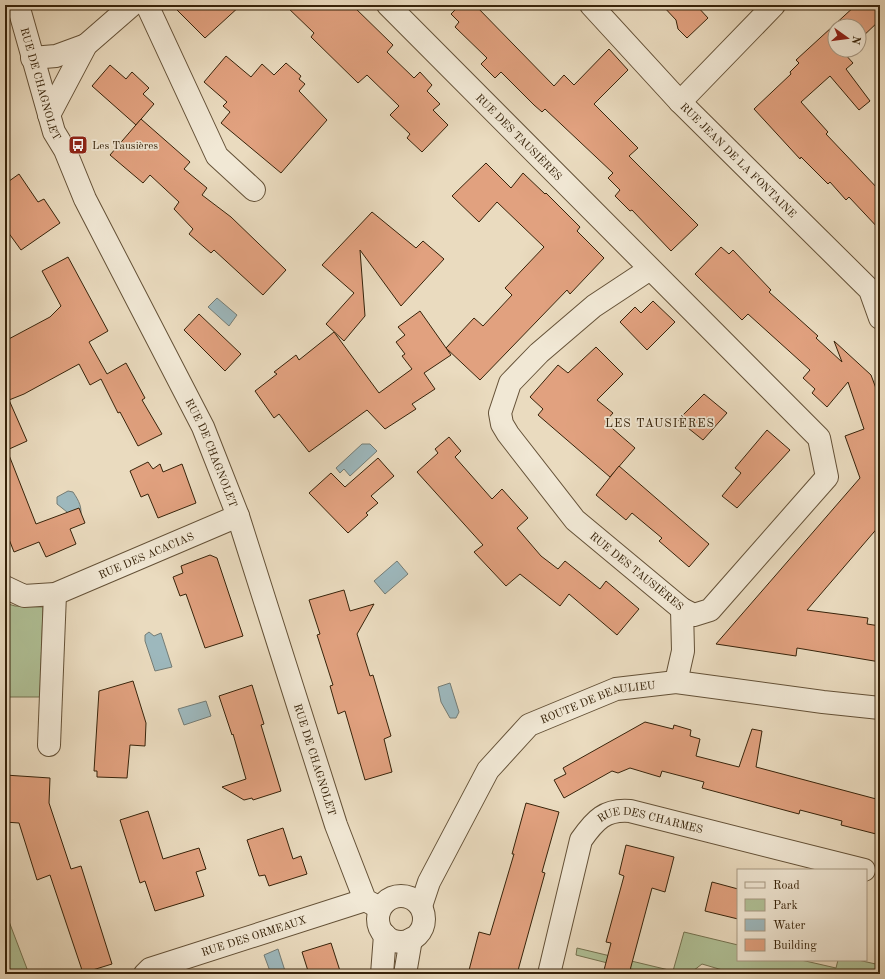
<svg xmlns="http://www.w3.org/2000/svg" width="885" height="979" font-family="'Old Standard TT',serif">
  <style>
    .green { fill: #b0c197; stroke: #747250 }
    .water { fill: #9db8bd; stroke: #747c75 }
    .building { fill: #e1a17f; stroke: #37230a }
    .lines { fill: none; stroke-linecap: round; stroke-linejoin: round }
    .minor-casing { stroke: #645137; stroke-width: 24 }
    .minor { stroke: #f1e8d5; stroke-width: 22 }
    .labels { text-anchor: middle; stroke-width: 3.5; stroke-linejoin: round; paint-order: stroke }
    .street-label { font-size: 11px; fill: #37230a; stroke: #f1e8d5 }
    .poi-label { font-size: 11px; fill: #37230a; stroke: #f1e8d5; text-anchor: start }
    .neighbourhood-label { font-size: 12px; letter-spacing: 1px; fill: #37230a; stroke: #f1e8d5 }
  </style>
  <rect width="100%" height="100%" fill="#eadbbf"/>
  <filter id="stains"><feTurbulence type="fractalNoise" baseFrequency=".005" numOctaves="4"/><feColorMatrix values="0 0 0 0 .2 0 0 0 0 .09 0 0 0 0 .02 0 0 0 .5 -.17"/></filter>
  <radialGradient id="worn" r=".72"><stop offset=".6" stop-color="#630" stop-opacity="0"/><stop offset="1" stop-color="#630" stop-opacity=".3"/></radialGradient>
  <g class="green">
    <polygon points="5,603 15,606 43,607 40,697 5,697"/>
    <polygon points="5,911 29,974 5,974"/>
    <polygon points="684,932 738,945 738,960 801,960 836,968 838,960 858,960 880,965 880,974 736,974 702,964 689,974 651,974 576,955 577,948 673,971"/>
  </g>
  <g class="water">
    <polygon points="217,298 237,315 229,326 208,307"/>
    <polygon points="362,444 370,444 377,451 350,476 344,469 340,473 336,468"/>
    <path d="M68 491 73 492C79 501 83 508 80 519L70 522 67 512 57 504V497Z"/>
    <polygon points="397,561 408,574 385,594 374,581"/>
    <polygon points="149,632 154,636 161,633 172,667 155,671 145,641 145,635"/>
    <polygon points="450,683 459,712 456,718 450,718 441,702 438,687"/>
    <polygon points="206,701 211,716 184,725 178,709"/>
    <polygon points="278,949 286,974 271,974 264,955"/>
  </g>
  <g class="building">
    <polygon points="172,5 241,5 205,38"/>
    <polygon points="285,5 352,5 393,45 387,52 414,78 420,72 432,85 427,91 440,104 433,110 448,125 422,152 407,138 410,134 390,115 399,106 367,75 358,83 311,37 314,33"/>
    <polygon points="460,5 475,5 554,86 564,75 574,85 609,49 628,70 594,104 638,148 629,156 698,225 671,251 632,210 630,211 615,196 620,190 608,178 613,173 545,109 542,112 534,105 501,72 495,78 481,64 487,58 455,27 459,22 451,14"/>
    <polygon points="662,5 696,5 708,18 687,38 678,29 676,20"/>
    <polygon points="856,5 880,5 880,20 859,40 859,26 835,26 835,50 848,50 844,53 853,63 846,69 870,101 859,110 830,76 801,102 828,132 826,134 880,191 880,230 849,197 846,200 830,182 828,184 801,157 800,159 754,109 791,74 790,72 799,63 796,60"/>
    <polygon points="226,56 251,77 262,64 274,75 286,63 301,76 299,79 305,84 299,91 327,120 281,173 221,123 230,112 223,106 227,102 204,82"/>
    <polygon points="110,65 126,79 132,72 149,88 143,94 154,104 136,125 92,86"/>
    <polygon points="141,119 190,162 184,169 207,188 202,195 231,217 286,270 263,295 214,250 211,253 189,234 193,229 174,209 179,202 150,175 143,183 110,155"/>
    <polygon points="486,163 511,188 523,173 545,194 546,193 580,227 577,231 604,258 570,294 567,290 480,380 446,348 474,318 483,326 512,295 505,288 544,247 497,202 479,222 452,196"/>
    <polygon points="19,174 38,202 44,199 60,223 21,250 5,228 5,184"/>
    <polygon points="372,212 416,248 423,241 444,259 401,306 360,250 365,316 344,341 326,324 354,293 322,265"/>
    <polygon points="721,247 729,254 733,250 771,290 769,292 818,336 816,338 842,362 834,341 871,375 880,399 880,525 807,610 868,618 867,624 880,626 880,662 797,648 796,656 716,644 860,478 845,436 864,429 848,382 827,407 812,393 815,389 803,378 810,370 748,314 742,320 695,274"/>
    <polygon points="68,257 108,331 89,342 107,374 126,363 145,398 142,400 162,434 138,446 120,412 118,413 101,379 90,385 79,364 24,394 9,400 27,441 7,450 36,524 79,508 85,523 70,529 76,544 46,557 39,542 14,552 5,529 5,341 50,317 61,306 42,271"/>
    <polygon points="653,301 675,322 647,350 620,322 635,307 641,313"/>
    <polygon points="420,311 451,355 424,373 435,389 412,404 416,409 385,429 367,410 309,452 279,414 274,418 255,391 277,374 274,372 296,355 299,360 334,332 379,393 412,369 402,356 405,354 396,342 405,335 398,327"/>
    <polygon points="199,314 241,354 225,371 184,330"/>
    <polygon points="596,347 623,374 597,400 613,413 605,422 635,448 610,477 538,415 543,409 530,397 558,365 568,373"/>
    <polygon points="704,394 727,413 703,440 678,420"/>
    <polygon points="767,430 790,450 737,508 722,496 741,473 735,468"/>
    <polygon points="449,437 461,451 455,457 492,499 502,489 528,518 517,528 541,556 558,569 565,561 600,589 606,581 639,609 617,635 569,594 560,606 520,574 506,586 474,552 483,545 417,472 438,453 435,449"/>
    <polygon points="378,458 394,476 371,496 378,503 366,513 368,515 348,533 309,493 331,473 345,487"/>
    <polygon points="148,462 153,469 160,464 163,472 182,464 196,503 158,518 148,494 141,497 130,471"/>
    <polygon points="619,466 709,544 689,567 659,541 662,538 632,513 626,520 596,495"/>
    <polygon points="210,555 217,558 243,636 205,648 186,594 180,596 173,577 183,573 181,566"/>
    <polygon points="344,590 350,611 374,604 357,634 370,676 373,675 391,736 384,739 392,772 365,780 345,711 338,714 330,686 333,685 317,635 320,634 309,600"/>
    <polygon points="133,681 146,723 145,746 130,745 127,778 97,777 97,771 94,771 99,691"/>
    <polygon points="252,685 264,724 261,725 281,791 253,800 252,798 244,800 222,787 246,779 233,734 232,735 219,696"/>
    <polygon points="645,722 673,729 674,725 691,730 690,736 700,739 696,756 739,767 752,729 762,731 756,767 880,800 880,835 841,825 842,821 800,810 799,814 702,788 704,782 662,771 660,777 630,768 618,773 612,771 564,798 554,780 566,774 563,768"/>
    <polygon points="5,775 50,778 49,803 71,869 81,866 112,964 83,973 50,875 37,880 19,823 5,822"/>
    <polygon points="526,803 559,812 542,872 545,873 517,974 468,974 479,932 490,935 514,854 512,854"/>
    <polygon points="148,811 163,859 199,848 206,869 196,872 204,896 155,911 145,881 140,883 120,820"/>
    <polygon points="283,828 293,859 301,856 307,874 269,886 265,875 259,876 247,840"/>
    <polygon points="626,845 674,857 665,892 652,888 629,974 603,974 611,943 606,942 624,876 619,874"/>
    <polygon points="712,882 738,889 738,919 705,911"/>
    <polygon points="331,943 341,974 309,974 302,952"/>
  </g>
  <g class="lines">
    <defs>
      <g id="minor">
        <path id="s1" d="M18 5 54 132 65 150 85 199 203 427 238 516 336 825 365 900 380 908"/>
        <polyline points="147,5 217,156 254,190"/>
        <path id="s2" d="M388 5 819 438 827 477 710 610 694 615 682 609 575 520 508 434 502 424 500 413 510 383 539 353 594 306 650 269"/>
        <path id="s3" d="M591 5 680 102 870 290 880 318"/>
        <polyline points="32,58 56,56 86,45"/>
        <polyline points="680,102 774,5"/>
        <polyline points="49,115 86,45 132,5"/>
        <path id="s4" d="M5 587 24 596 55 594 238 516"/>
        <polyline points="676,682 683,651 682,609"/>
        <polyline points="49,745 55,594"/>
        <circle cx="401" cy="919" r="23"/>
        <path id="s5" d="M421 906 429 882 488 770 529 725 616 689 676 682 823 702 880 708"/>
        <path id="s6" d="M145 974 150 969 365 900"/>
        <polyline points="382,974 385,935"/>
        <polyline points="405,974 411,939"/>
        <path id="s7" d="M549 974 581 840C595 820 605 809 630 811L864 870"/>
      </g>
    </defs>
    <use href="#minor" class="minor-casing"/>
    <use href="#minor" class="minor"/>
  </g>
  <defs>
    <symbol id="bus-square" viewBox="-11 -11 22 22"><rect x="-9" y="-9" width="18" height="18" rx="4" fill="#8f2418" stroke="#f1e8d5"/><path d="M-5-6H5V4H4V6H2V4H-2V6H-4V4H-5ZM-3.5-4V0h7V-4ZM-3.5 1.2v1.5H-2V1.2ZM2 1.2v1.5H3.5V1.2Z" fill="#fff"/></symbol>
  </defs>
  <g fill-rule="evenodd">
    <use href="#bus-square" x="67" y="134" width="22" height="22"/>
  </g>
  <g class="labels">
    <g class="street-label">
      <text dy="4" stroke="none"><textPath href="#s1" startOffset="82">RUE DE CHAGNOLET</textPath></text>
      <text dy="4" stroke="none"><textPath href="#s2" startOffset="186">RUE DES TAUSIÈRES</textPath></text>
      <text dy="4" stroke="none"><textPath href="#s3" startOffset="214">RUE JEAN DE LA FONTAINE</textPath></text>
      <text dy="4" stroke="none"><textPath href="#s1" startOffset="490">RUE DE CHAGNOLET</textPath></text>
      <text dy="4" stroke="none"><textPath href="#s4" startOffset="151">RUE DES ACACIAS</textPath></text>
      <text transform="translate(637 571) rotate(39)" y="4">RUE DES TAUSIÈRES</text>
      <text dy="4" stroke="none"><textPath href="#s5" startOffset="286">ROUTE DE BEAULIEU</textPath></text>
      <text dy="4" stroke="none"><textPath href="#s1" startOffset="814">RUE DE CHAGNOLET</textPath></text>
      <text dy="4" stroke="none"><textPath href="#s7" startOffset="219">RUE DES CHARMES</textPath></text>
      <text dy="4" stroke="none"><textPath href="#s6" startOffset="116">RUE DES ORMEAUX</textPath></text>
    </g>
    <g class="poi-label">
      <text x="92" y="149">Les Tausières</text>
    </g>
    <g class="neighbourhood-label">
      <text x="660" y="427">LES TAUSIÈRES</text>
    </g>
  </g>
  <rect width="885" height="979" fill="none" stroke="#eadbbf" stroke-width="20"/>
  <rect x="6" y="6" width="873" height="967" fill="none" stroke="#37230a" stroke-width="2"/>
  <rect x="10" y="10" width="865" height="959" fill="none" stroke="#37230a"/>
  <rect x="737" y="869" width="130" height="92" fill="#f1e8d5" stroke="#a79984"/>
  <rect x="745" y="882" width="20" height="6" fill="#f1e8d5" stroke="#a79984"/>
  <text x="773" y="889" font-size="12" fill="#37230a">Road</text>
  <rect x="745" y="899" width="20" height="12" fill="#b0c197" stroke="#a79984"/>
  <text x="773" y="909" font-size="12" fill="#37230a">Park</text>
  <rect x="745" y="919" width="20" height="12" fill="#9db8bd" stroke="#a79984"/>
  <text x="773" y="929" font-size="12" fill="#37230a">Water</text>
  <rect x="745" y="939" width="20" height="12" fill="#e1a17f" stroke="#a79984"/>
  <text x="773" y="949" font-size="12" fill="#37230a">Building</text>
  <g transform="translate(847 38) rotate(104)"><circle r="19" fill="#f1e8d5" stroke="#a79984"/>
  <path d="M0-3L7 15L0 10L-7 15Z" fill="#8f2418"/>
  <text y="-6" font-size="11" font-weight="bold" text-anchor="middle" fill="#37230a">N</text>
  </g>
  <rect width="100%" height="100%" filter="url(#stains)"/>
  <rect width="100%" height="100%" fill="url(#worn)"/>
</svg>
